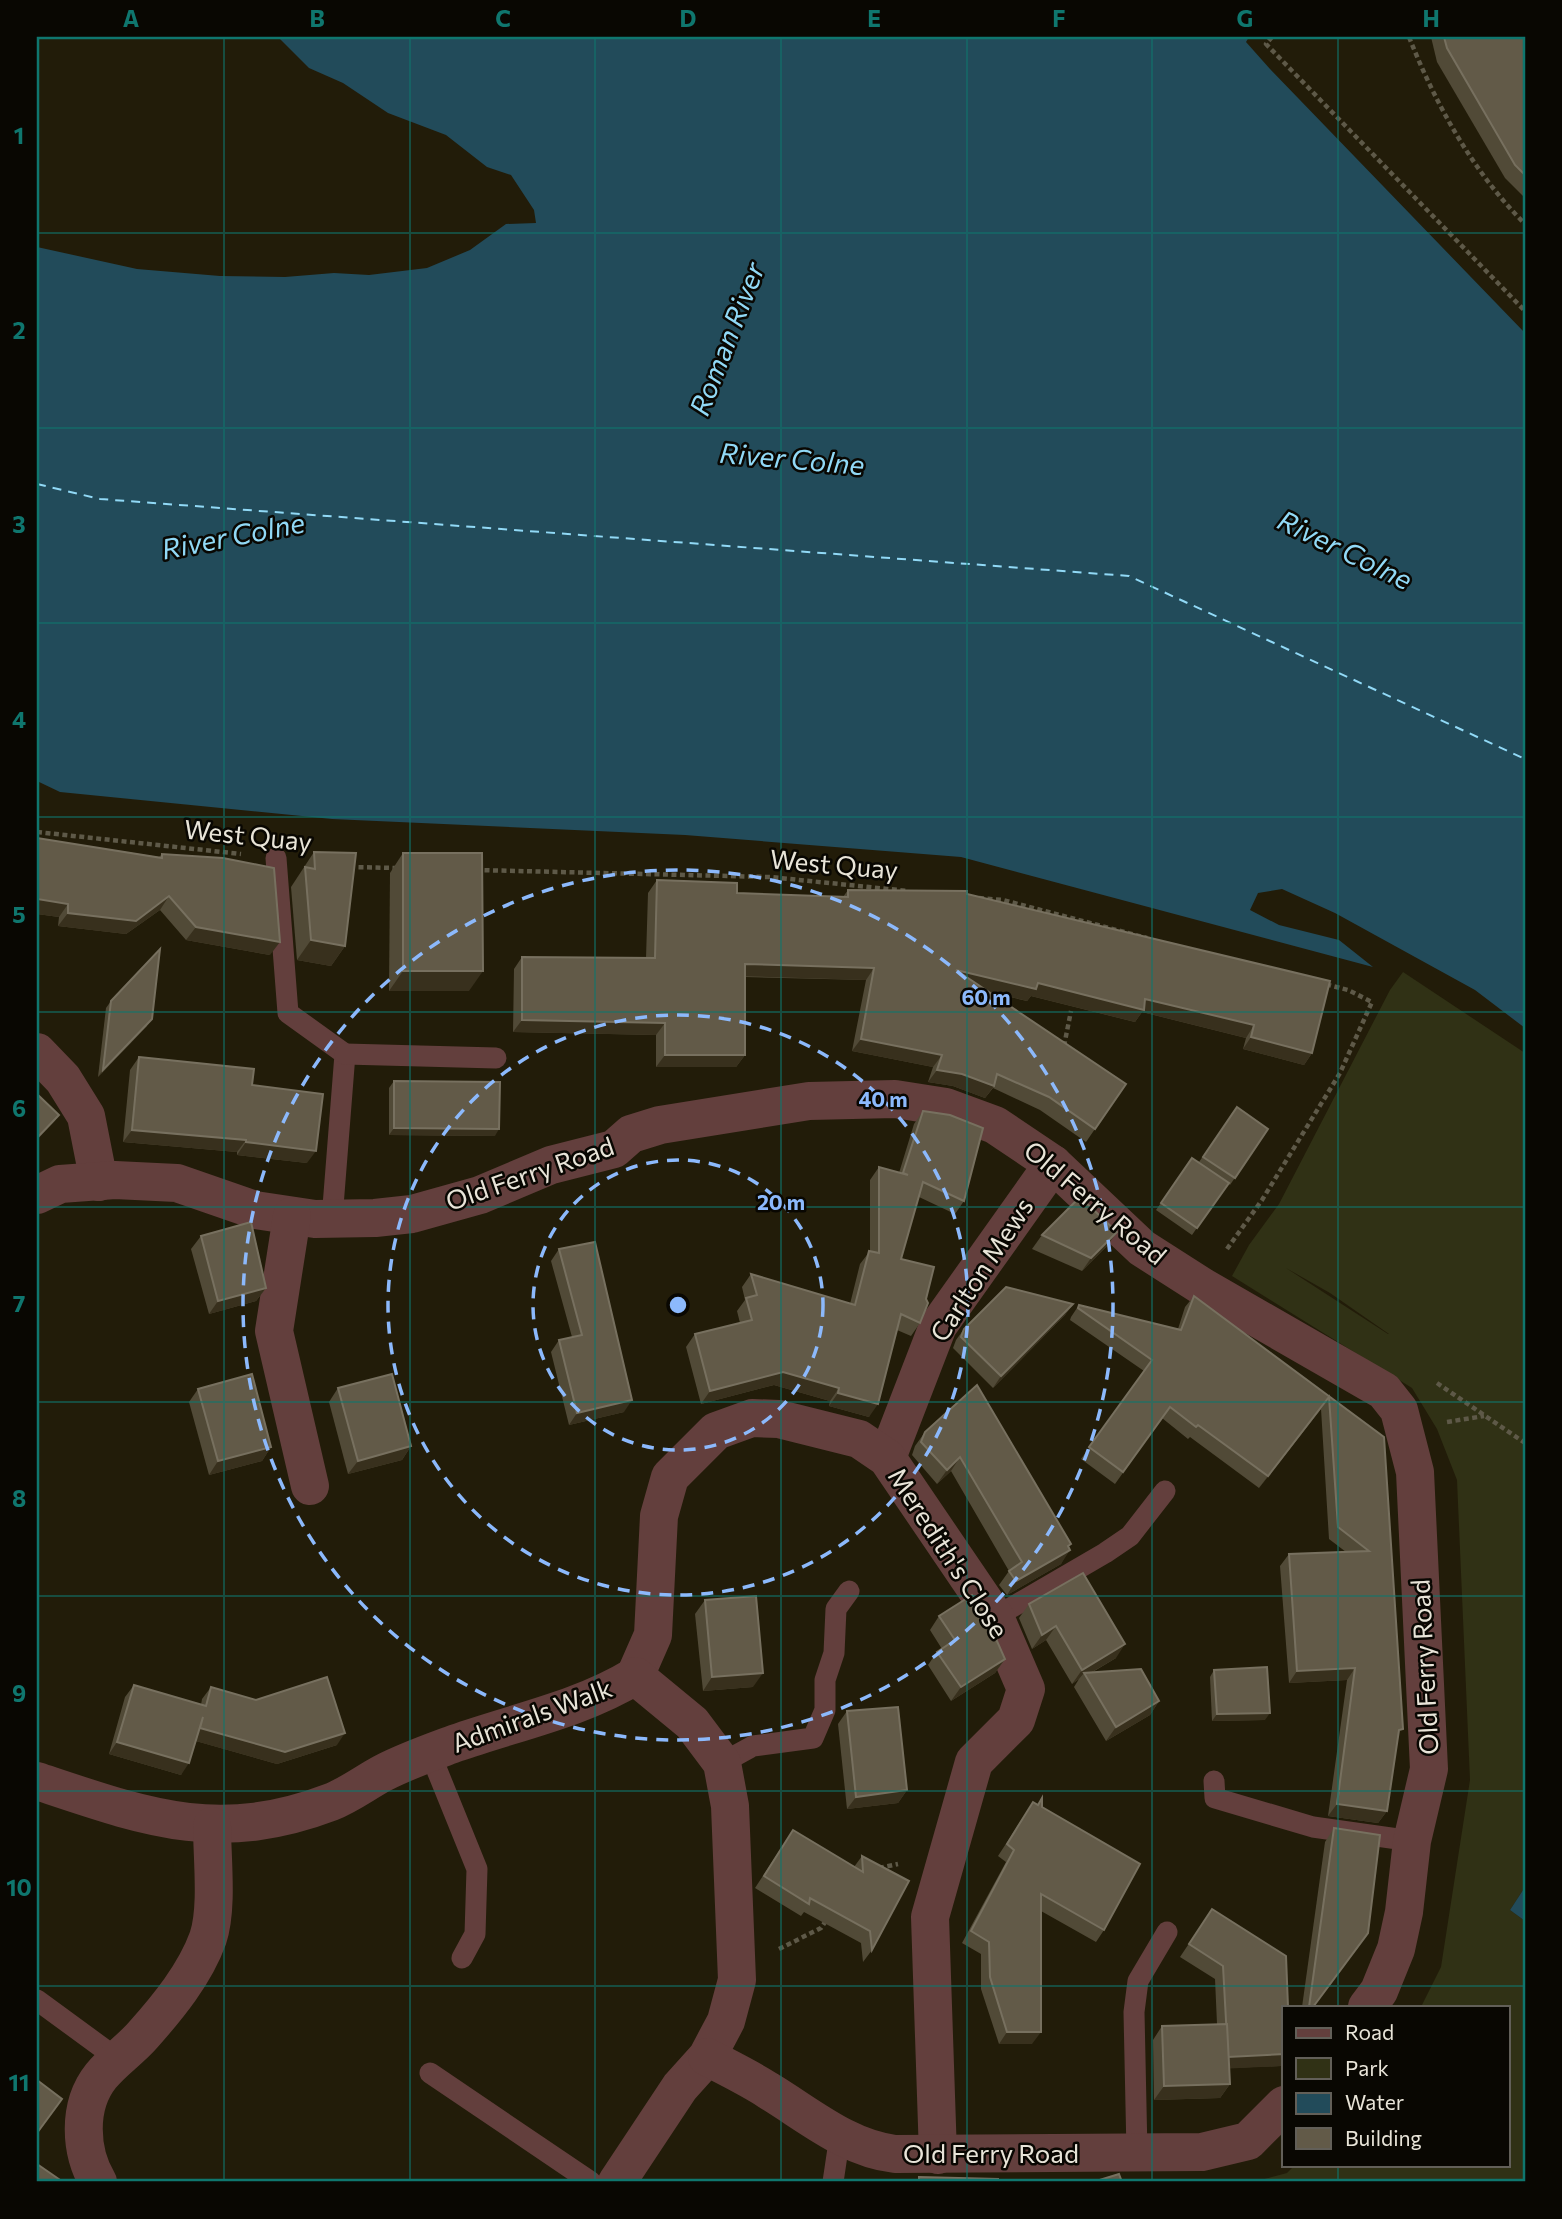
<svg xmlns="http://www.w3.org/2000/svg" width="1562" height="2219" font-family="Commissioner,sans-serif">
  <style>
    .green { fill: #303115; fill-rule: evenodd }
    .water { fill: #224b5a }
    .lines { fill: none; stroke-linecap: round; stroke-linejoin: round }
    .ferry { stroke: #91d9f6; stroke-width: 2; stroke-dasharray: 9 7; stroke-linecap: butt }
    .path { stroke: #5e5948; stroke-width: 4.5; stroke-dasharray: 5 3.5; stroke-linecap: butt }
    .lane { stroke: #633f3d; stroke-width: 21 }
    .street { stroke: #633f3d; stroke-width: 38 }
    .wall { fill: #514a37 }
    .shaded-wall { fill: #38301d }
    .building { fill: #625a48; stroke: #77705f; stroke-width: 2 }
    .grid { fill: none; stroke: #0f766e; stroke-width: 2; stroke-opacity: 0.55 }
    .ring { fill: none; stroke: #8cb9fc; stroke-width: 3.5; stroke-dasharray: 12 9 }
    .labels { text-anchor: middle; stroke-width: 5; stroke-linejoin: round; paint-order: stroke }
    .street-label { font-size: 26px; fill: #e8e4d8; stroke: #090702 }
    .water-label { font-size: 28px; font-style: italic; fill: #91d9f6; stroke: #090702 }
    .centre { fill: #8cb9fc; stroke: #090702; stroke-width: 3.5 }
    .ring-label { font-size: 21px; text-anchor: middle; font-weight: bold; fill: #8cb9fc; stroke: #090702; stroke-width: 5; stroke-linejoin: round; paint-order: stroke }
    .neatline { fill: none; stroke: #0f766e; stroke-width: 2.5 }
    .grid-label { font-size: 23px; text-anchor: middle; font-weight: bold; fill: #0f766e }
  </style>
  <rect width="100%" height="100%" fill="#221c09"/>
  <path class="green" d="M1403 972 1525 1053V1887L1510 1910 1525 1921V2182H1253L1287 2173 1295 2165H1508V2007H1421L1441 1967 1470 1780 1457 1480 1437 1429 1412 1388 1232 1276 1249 1245 1279 1204 1390 990ZM1286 1268 1330 1293 1389 1334H1388Z"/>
  <g class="water">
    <polygon points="278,37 1249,37 1246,42 1270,69 1525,333 1525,1028 1475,990 1335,913 1282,889 1258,893 1250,910 1279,925 1339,940 1373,967 961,857 685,835 332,819 60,792 37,781 37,247 137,269 220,276 285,277 334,273 369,275 427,268 470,250 506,224 536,223 534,210 511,175 487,167 446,135 388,113 343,83 309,68"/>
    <polygon points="1525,1887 1525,1921 1510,1910"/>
  </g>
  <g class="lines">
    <polyline class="ferry" points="37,484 100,499 1129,576 1525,759"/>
    <g class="path">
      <polyline points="1272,37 1266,44 1525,311"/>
      <path d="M1409 37C1436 105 1473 172 1525 224"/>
      <polyline points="37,832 241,854"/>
      <polyline points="350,867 398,868"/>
      <polyline points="476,870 770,877 908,891"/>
      <polyline points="979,898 1003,900 1147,938"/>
      <polyline points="1064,1046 1071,1011"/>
      <polyline points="1227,1249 1262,1200 1340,1073 1372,1002 1348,990 1325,984"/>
      <polyline points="1437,1383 1525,1443"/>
      <polyline points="1447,1422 1484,1416"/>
      <polyline points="879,1868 898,1864"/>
      <polyline points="779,1949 821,1928 827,1919"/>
    </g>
    <g class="lane">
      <polyline points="276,858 288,1013 345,1054 332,1219"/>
      <polyline points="345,1054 496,1058"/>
      <polyline points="995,1617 1105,1553 1130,1536 1165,1491"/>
      <polyline points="430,1753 477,1869 475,1934 462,1958"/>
      <polyline points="722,1763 753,1746 813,1738 825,1710 825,1680 834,1653 836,1609 849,1591"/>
      <polyline points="1214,1781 1215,1798 1313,1827 1412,1841"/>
      <polyline points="37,2000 119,2060"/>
      <polyline points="430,2073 591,2182"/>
      <polyline points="1137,2153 1134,2012 1138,1981 1167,1932"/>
      <polyline points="833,2182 840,2135"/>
    </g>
    <g class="street">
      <polyline points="37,1052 63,1079 86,1116 99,1182"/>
      <polyline points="37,1195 60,1184 115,1180 177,1183 255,1210 315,1219 375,1218 412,1214 480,1195 551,1165 614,1149 631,1134 660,1125 809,1101 895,1099 946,1107 995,1125 1053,1164 1142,1248 1203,1287 1384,1391 1399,1410 1415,1472 1429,1769 1412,1841 1404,1912 1396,1949 1379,1991 1367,2007"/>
      <polyline points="292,1216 274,1331 310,1486"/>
      <polyline points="887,1458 938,1326 1053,1164"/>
      <polyline points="635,1676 653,1635 659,1516 670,1477 716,1431 752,1418 779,1419 859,1439 887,1458 995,1617 1026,1689 1016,1720 974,1762 930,1917 938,2155"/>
      <path d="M37 1781C145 1817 218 1845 331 1802 349 1795 366 1782 383 1773 406 1761 432 1752 456 1743 516 1722 581 1709 635 1676L692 1723 722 1763 730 1806 737 1980 726 2021 707 2057 680 2087 617 2182"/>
      <path d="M707 2057C728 2068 749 2078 769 2091 810 2116 847 2148 895 2154L1202 2152 1248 2141 1284 2105"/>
      <path d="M98 2182C80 2152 77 2106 101 2076 113 2061 130 2050 143 2035 168 2007 195 1974 208 1938 218 1908 212 1858 212 1826"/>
    </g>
  </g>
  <g class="wall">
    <polygon points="1431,37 1523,37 1525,40 1525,198 1505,178 1437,62"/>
    <polygon points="37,838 159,857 162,854 270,955 186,940 160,910 126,934 58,926 59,917 37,914"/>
    <polygon points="314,852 345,946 331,966 297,960 291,887"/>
    <polygon points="403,853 469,991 389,991 390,873"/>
    <polygon points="657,880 737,893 843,897 848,890 967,894 1312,1053 1304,1065 1243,1049 1246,1038 1142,1012 1135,1022 1031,996 1027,1001 989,992 1126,1084 1086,1142 1040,1110 993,1088 985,1098 953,1086 928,1082 933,1067 852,1051 866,980 745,977 745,1055 736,1067 656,1067 656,1035 513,1032 514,969 522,957 646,958 648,893"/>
    <polygon points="111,1001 147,1026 98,1077 106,1008"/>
    <polygon points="139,1057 252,1085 307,1163 237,1155 237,1152 123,1142 130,1070"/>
    <polygon points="394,1081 495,1136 389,1135 389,1088"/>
    <polygon points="1237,1107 1268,1129 1230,1185 1228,1183 1192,1235 1156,1210 1192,1158 1199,1162"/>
    <polygon points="923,1111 964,1201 955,1214 919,1197 901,1259 920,1323 911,1336 897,1330 869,1417 829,1406 830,1401 774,1385 701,1404 686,1347 695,1334 740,1323 737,1311 745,1300 742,1287 751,1274 850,1304 860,1264 870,1251 870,1180 879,1167 899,1173 914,1124"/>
    <polygon points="1042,1235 1107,1246 1082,1271 1032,1249"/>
    <polygon points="201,1236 266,1288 256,1301 209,1314 191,1249"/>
    <polygon points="559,1249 624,1412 569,1425 551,1352 559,1340 572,1337 551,1261"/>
    <polygon points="1194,1296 1384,1437 1398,1736 1387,1811 1378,1823 1328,1816 1347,1680 1289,1683 1280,1566 1289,1554 1346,1552 1329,1539 1321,1409 1259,1488 1190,1437 1188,1439 1162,1418 1115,1484 1081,1459 1144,1371 1070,1320 1071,1317 1079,1305 1178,1329 1185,1307"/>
    <polygon points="1073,1304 1065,1315 993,1388 953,1348 956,1340 964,1329"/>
    <polygon points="977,1385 1069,1547 1061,1564 1007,1595 999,1585 1009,1571 951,1471 937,1484 912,1455 915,1446 925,1432"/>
    <polygon points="338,1388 411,1446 402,1460 348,1474 329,1402"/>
    <polygon points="198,1389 271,1447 262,1461 209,1475 189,1402"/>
    <polygon points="705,1600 753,1687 703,1691 695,1614"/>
    <polygon points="1029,1604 1116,1658 1091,1673 1159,1701 1150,1715 1106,1741 1074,1687 1079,1679 1072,1684 1046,1640 1032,1649 1019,1618"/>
    <polygon points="939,1616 1005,1659 995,1673 951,1701 928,1665 937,1652 942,1649 930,1630"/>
    <polygon points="1214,1670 1265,1720 1212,1721 1210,1677"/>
    <polygon points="134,1685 201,1705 202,1699 211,1687 337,1745 277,1764 196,1741 181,1775 109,1754 125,1697"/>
    <polygon points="847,1711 907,1790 898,1803 847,1809 838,1724"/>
    <polygon points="1042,1798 1042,1807 1104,1930 1096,1942 1041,1911 1032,2044 999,2044 981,1989 981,1954 962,1943 1006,1862 998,1856 1033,1802 1038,1804"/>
    <polygon points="1334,1828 1314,2007 1302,2007 1325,1842"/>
    <polygon points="793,1830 854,1867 862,1856 872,1950 863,1962 861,1943 804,1912 801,1916 755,1888"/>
    <polygon points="1212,1909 1281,2066 1229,2068 1230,2084 1220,2098 1154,2100 1153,2040 1162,2026 1217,2024 1215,1979 1180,1957"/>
  </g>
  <g class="shaded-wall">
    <polygon points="169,896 160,910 126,934 58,926 68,913"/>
    <polygon points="37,899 68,904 59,917 37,914"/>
    <polygon points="196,927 280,942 270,955 186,940"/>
    <polygon points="311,940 345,946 331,966 297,960"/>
    <polygon points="745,964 874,968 866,980 736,976"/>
    <polygon points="956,970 1038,983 1145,999 1254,1025 1246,1038 1142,1012 1135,1022 1031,996 1027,1001 948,982"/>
    <polygon points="403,971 483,971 469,991 389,991"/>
    <polygon points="152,1019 147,1026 98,1077 103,1070"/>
    <polygon points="522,1020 665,1023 656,1035 513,1032"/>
    <polygon points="1251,1037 1312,1053 1304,1065 1243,1049"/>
    <polygon points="861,1039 942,1055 933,1067 852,1051"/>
    <polygon points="665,1055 745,1055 736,1067 656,1067"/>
    <polygon points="937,1070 962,1074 994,1086 985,1098 953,1086 928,1082"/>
    <polygon points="59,1115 54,1122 37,1140 37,1138"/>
    <polygon points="394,1128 499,1129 495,1136 389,1135"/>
    <polygon points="132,1130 246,1140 237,1152 123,1142"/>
    <polygon points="246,1142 316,1151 307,1163 237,1155"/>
    <polygon points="1117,1232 1107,1246 1082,1271 1091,1258"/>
    <polygon points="266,1288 256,1301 209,1314 218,1301"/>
    <polygon points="1073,1304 1065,1315 993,1388 1001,1376"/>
    <polygon points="783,1372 839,1388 830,1401 774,1385 701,1404 710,1391"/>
    <polygon points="838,1393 878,1404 869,1417 829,1406"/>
    <polygon points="1329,1397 1321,1409 1259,1488 1268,1476"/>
    <polygon points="632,1400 624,1412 569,1425 577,1413"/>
    <polygon points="411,1446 402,1460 348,1474 358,1461"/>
    <polygon points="271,1447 262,1461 209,1475 218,1461"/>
    <polygon points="960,1457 951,1471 937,1484 947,1470"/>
    <polygon points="1071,1544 1064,1553 1070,1550 1061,1564 1007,1595 1016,1581"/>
    <polygon points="1056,1626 1046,1640 1032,1649 1042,1635"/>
    <polygon points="1125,1644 1116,1658 1085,1676 1084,1673 1079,1679 1072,1684 1082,1670"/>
    <polygon points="1005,1659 995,1673 951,1701 961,1687"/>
    <polygon points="1355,1668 1347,1680 1289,1683 1297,1671"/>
    <polygon points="763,1673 753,1687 703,1691 712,1677"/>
    <polygon points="1159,1701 1150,1715 1106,1741 1116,1727"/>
    <polygon points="1270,1713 1265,1720 1212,1721 1217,1714"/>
    <polygon points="200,1728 345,1733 337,1745 277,1764 192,1740"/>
    <polygon points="117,1742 189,1763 181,1775 109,1754"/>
    <polygon points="907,1790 898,1803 847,1809 856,1797"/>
    <polygon points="1337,1804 1387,1811 1378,1823 1328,1816"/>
    <polygon points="1007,2032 1041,2032 1032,2044 999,2044"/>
    <polygon points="1284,2054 1284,2063 1281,2066 1219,2069 1228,2057"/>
    <polygon points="1230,2084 1220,2098 1154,2100 1164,2086"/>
  </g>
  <g class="building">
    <polygon points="1444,37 1523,37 1525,40 1525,175 1515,165 1447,48"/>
    <polygon points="37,838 162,858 162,854 223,858 274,868 280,942 196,927 169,896 136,921 68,913 68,904 37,899"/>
    <polygon points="314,852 356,853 345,946 311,940 305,867 315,869"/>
    <polygon points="403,853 482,853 483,971 403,971"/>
    <polygon points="657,880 737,883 737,893 848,897 848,890 967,891 967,894 1330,981 1312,1053 1251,1037 1254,1025 1145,999 1144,1010 1038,983 1036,989 956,970 1126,1084 1095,1129 1049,1097 997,1074 994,1086 962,1074 937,1070 942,1055 861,1039 874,968 745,964 745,1055 665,1055 665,1023 522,1020 522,957 655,958"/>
    <polygon points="160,949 152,1019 103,1070 111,1001"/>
    <polygon points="139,1057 254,1069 252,1085 323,1094 316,1151 246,1142 246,1140 132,1130"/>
    <polygon points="394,1081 500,1082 499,1129 394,1128"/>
    <polygon points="37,1094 59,1115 37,1138"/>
    <polygon points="1237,1107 1268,1129 1235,1178 1203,1157"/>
    <polygon points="923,1111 950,1115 983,1128 964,1201 923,1182 901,1259 934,1267 926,1299 928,1303 920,1323 901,1314 878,1404 838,1393 839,1388 783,1372 710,1391 695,1334 752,1320 746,1298 757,1295 751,1274 855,1305 869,1251 879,1253 879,1167 908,1175 903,1173"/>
    <polygon points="1192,1158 1229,1183 1197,1228 1161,1203"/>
    <polygon points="1080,1197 1117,1232 1091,1258 1042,1235"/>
    <polygon points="251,1222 266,1288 218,1301 201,1236"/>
    <polygon points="595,1242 632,1400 577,1413 559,1340 582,1335 559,1249"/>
    <polygon points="1006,1287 1073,1304 1001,1376 961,1337 964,1329"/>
    <polygon points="1194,1296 1384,1437 1403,1729 1399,1730 1387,1811 1337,1804 1355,1668 1297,1671 1289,1554 1369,1551 1338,1527 1329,1397 1268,1476 1198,1425 1196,1427 1170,1407 1123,1472 1089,1447 1152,1360 1078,1308 1079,1305 1181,1330"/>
    <polygon points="252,1374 271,1447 218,1461 198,1389"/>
    <polygon points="392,1374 411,1446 358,1461 338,1388"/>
    <polygon points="977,1385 1071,1544 1068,1546 1070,1550 1016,1581 1009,1571 1022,1562 960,1457 947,1470 921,1442 925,1432"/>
    <polygon points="1083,1573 1125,1644 1082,1670 1056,1626 1042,1635 1029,1604"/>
    <polygon points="972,1595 985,1614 1005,1659 961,1687 937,1652 955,1640 939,1616"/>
    <polygon points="756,1596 763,1673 712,1677 705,1600"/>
    <polygon points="1267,1667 1270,1713 1217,1714 1214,1670"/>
    <polygon points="1141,1669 1159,1701 1116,1727 1084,1673"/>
    <polygon points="327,1677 345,1733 285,1752 200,1728 203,1717 189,1763 117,1742 134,1685 206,1706 211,1687 256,1700"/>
    <polygon points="898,1707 907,1790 856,1797 847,1711"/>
    <polygon points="1042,1798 1042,1807 1140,1864 1104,1930 1041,1894 1041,2032 1007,2032 990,1977 989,1942 971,1931 1014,1850 1007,1844 1033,1802 1038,1805"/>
    <polygon points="1334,1828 1380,1835 1368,1933 1313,2007 1309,2007"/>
    <polygon points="793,1830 863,1872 862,1856 909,1881 872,1950 870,1931 810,1898 809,1904 764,1876"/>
    <polygon points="1212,1909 1286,1956 1288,2007 1284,2007 1284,2054 1228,2057 1223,1966 1189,1944"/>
    <polygon points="1227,2024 1230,2084 1164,2086 1162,2026"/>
    <polygon points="37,2080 62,2099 37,2133"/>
    <polygon points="37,2164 63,2182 37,2182"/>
    <polygon points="1119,2174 1122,2182 1093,2182"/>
    <polygon points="919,2177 998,2179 998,2182 919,2182"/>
  </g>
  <path class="grid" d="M224 37V2182M410 37V2182M595 37V2182M781 37V2182M967 37V2182M1152 37V2182M1338 37V2007M37 233H1525M37 428H1525M37 623H1525M37 817H1525M37 1012H1525M37 1207H1525M37 1402H1525M37 1596H1525M37 1791H1525M37 1986H1525M1338 2165V2182"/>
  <g class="ring">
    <circle cx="678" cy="1305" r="145"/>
    <circle cx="678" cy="1305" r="290"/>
    <circle cx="678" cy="1305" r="435"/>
  </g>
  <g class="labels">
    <g class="street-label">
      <text transform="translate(248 836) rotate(6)" y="9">West Quay</text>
      <text transform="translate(834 865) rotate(5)" y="9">West Quay</text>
      <text transform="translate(530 1174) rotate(-19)" y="9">Old Ferry Road</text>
      <text transform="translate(1095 1203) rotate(40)" y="9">Old Ferry Road</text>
      <text transform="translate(982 1270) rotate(-57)" y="9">Carlton Mews</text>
      <text transform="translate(948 1553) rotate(57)" y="9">Meredith's Close</text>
      <text transform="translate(1425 1667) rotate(-93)" y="9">Old Ferry Road</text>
      <text transform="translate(532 1716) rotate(-20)" y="9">Admirals Walk</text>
      <text x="991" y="2163">Old Ferry Road</text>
    </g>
    <g class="water-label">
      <text transform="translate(727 339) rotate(-69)" y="10">Roman River</text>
      <text transform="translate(792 459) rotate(5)" y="10">River Colne</text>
      <text transform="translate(233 536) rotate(-11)" y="10">River Colne</text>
      <text transform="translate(1345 550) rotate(26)" y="10">River Colne</text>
    </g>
  </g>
  <circle cx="678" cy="1305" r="10" class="centre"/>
  <g class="ring-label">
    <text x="986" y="1005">60 m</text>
    <text x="883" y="1107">40 m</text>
    <text x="781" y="1210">20 m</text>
  </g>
  <rect width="1562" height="2219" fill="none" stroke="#090702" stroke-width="77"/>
  <rect x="1282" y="2006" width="228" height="161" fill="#090702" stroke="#625f58" stroke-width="2"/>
  <rect x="1296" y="2028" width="35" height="10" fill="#633f3d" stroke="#625f58" stroke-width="2"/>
  <text x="1345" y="2040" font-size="21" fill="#e8e4d8">Road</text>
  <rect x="1296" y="2058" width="35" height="21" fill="#303115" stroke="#625f58" stroke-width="2"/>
  <text x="1345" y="2076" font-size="21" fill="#e8e4d8">Park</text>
  <rect x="1296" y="2093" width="35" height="21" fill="#224b5a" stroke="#625f58" stroke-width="2"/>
  <text x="1345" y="2110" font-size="21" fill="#e8e4d8">Water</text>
  <rect x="1296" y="2128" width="35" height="21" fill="#625a48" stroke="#625f58" stroke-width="2"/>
  <text x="1345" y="2146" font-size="21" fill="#e8e4d8">Building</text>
  <rect x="38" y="38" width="1486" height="2142" class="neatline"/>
  <g class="grid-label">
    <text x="131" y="27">A</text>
    <text x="317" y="27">B</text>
    <text x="503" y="27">C</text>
    <text x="688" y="27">D</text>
    <text x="874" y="27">E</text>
    <text x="1059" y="27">F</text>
    <text x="1245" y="27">G</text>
    <text x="1431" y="27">H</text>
    <text x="19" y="144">1</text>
    <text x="19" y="339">2</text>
    <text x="19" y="533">3</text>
    <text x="19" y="728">4</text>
    <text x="19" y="923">5</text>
    <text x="19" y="1117">6</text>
    <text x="19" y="1312">7</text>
    <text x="19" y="1507">8</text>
    <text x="19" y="1702">9</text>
    <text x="19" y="1896">10</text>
    <text x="19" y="2091">11</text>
  </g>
</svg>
